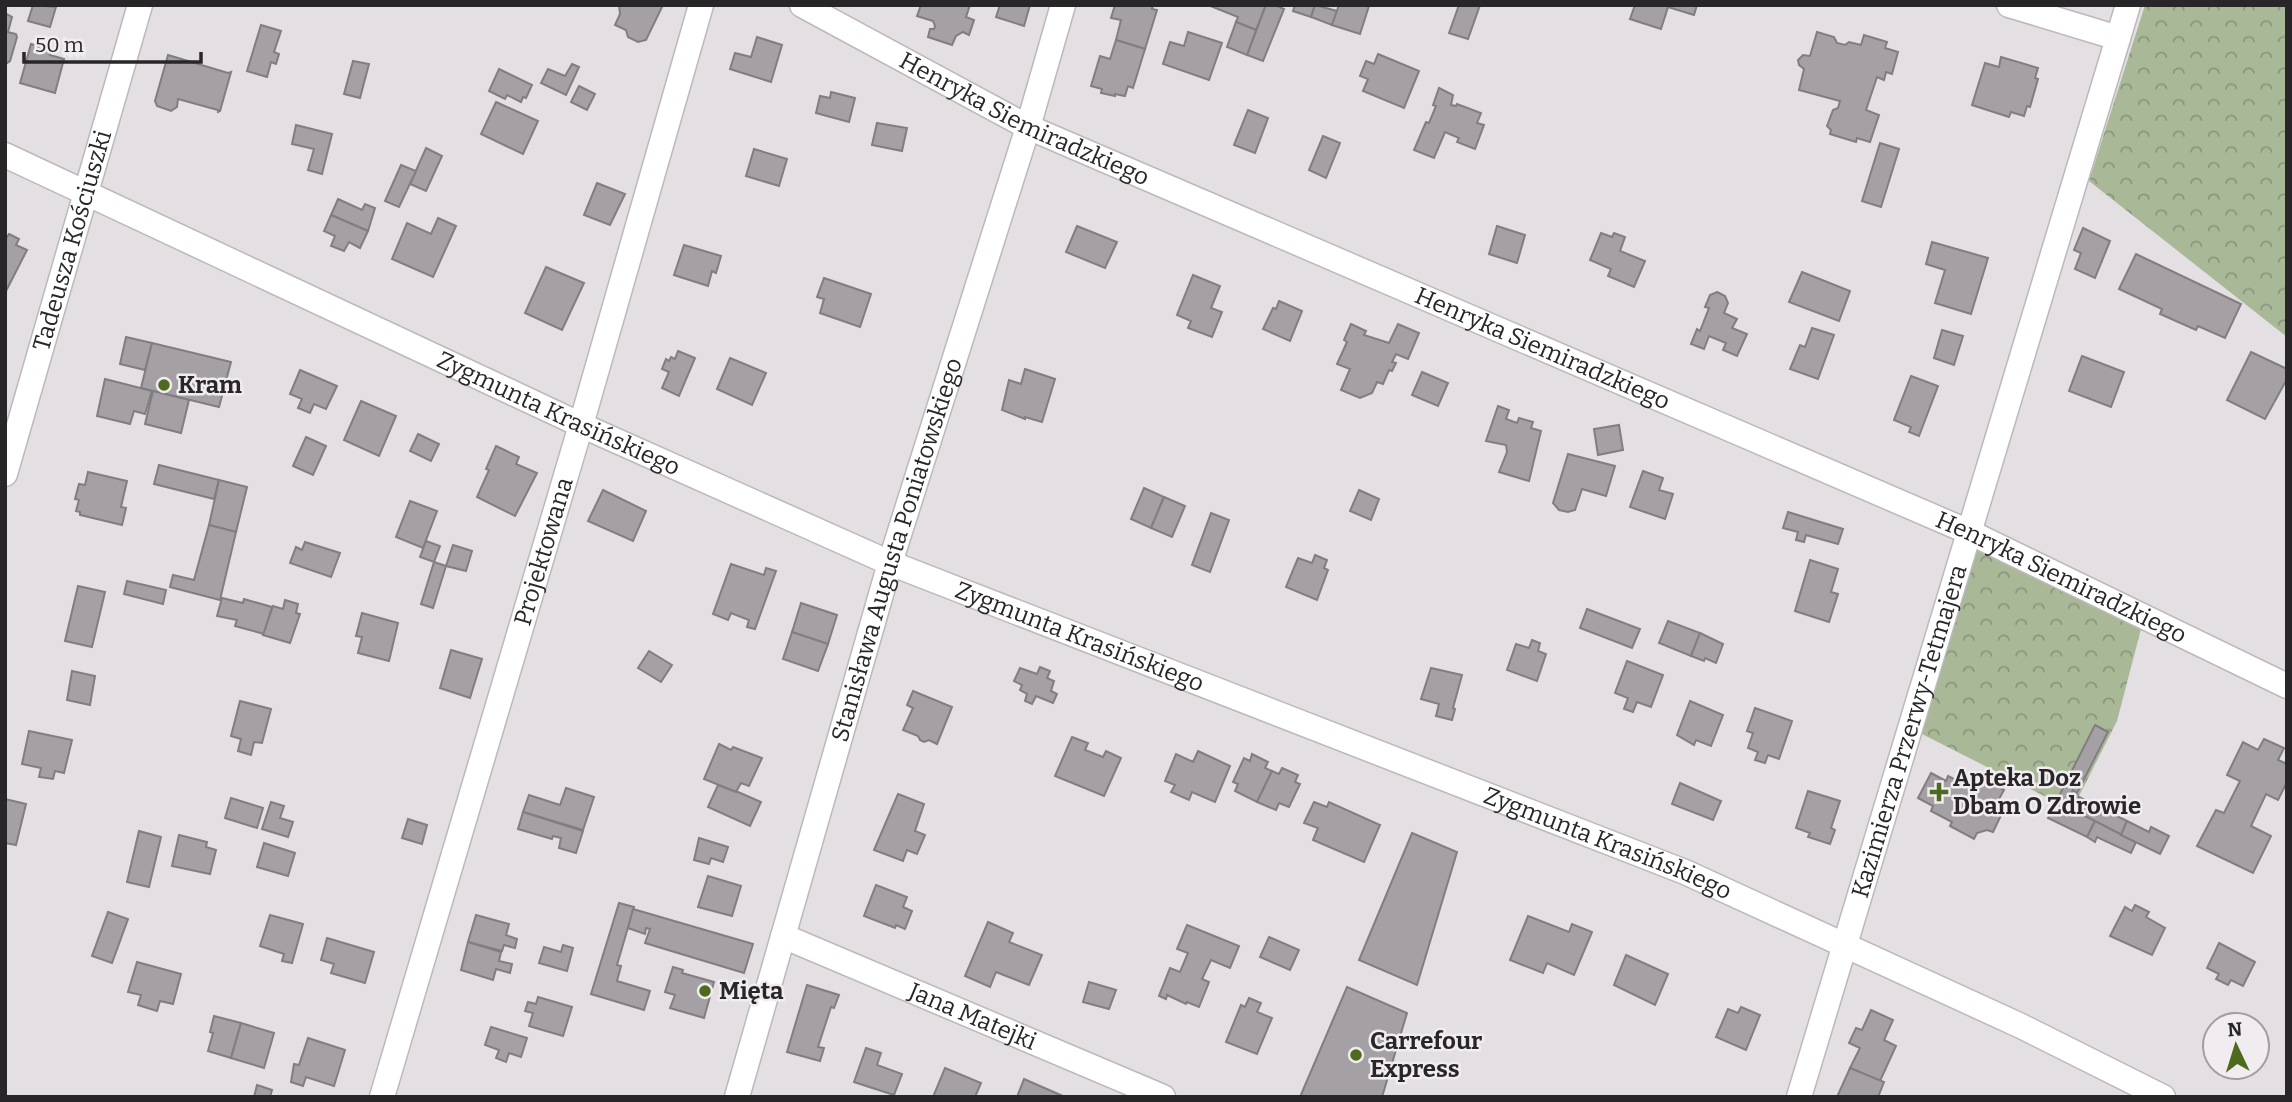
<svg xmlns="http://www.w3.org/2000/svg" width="2292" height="1102" font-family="Bitter,serif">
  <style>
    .forest { fill: url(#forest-crowns) }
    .building { fill: #a5a0a4; stroke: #817d80; stroke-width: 2 }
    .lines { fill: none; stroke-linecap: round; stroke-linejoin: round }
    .minor-casing { stroke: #bcb8bb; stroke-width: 27 }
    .minor { stroke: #fff; stroke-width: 24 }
    .poi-dot { fill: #4d6b1f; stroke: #f1ecf0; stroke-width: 2.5 }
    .labels { text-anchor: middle; stroke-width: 5; stroke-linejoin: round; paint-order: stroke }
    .street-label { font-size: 24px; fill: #282628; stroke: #f1ecf0 }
    .poi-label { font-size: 24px; font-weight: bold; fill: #282628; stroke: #f1ecf0; text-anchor: start }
  </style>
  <defs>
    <pattern id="forest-crowns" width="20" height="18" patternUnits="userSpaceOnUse" patternTransform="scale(1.75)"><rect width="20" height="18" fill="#a9b998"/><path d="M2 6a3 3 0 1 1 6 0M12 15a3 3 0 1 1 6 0" fill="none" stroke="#8a967c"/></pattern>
  </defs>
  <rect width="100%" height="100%" fill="#e4dfe3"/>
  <g class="forest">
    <polygon points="2145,5 2287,5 2287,337 2089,181"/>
    <polygon points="1973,551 1983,551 2141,629 2117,721 2078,798 2056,802 1920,733"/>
  </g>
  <g class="building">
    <polygon points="33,5 56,7 50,27 28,21"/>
    <polygon points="619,5 663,5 646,40 638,42 628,37 626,30 615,25 620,14"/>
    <polygon points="921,5 970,5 966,17 974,20 969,35 963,32 956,36 952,45 928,37 930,29 934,29 935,26 933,21 917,16"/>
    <polygon points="1000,5 1030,5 1024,26 996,17"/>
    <polygon points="1115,5 1153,5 1152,9 1157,10 1145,49 1116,40 1121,20 1111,18"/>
    <polygon points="1208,5 1266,5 1256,30 1236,22 1238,17"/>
    <polygon points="1266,5 1275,5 1284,9 1263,61 1247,55"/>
    <polygon points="1295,5 1315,5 1311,17 1293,11"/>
    <polygon points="1315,5 1337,11 1332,25 1311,17"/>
    <polygon points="1339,5 1369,6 1360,34 1332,25"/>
    <polygon points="1459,5 1480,5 1468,39 1449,33"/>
    <polygon points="1635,5 1697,5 1694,15 1668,7 1661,29 1630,19"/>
    <polygon points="5,13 12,17 8,32 16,34 17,37 10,61 7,63 5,62"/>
    <polygon points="1236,22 1256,30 1247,55 1227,47"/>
    <polygon points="261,25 281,31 274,52 279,54 276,64 271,62 267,77 247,71"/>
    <polygon points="1188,32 1222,43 1209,80 1163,64 1170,42 1184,46"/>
    <polygon points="1817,32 1834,37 1837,43 1845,45 1849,42 1861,45 1864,35 1887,42 1885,48 1898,52 1892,74 1886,72 1884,80 1877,77 1866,110 1879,115 1870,142 1857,138 1856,142 1830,134 1831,130 1827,126 1833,110 1838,108 1840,101 1799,90 1804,69 1799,65 1798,60 1803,55 1810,56"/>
    <polygon points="757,37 782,45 771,82 730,69 735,53 751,57"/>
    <polygon points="1116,40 1145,49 1133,88 1128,86 1125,96 1115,94 1115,96 1101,93 1102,89 1091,86 1100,56 1110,59"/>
    <polygon points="31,44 51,50 50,55 64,59 55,93 20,83"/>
    <polygon points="1378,54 1419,71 1404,108 1363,91 1368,79 1360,76 1366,61 1374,64"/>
    <polygon points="168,55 228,73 231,72 220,111 218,112 218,110 178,99 177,107 171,111 157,106 155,101"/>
    <polygon points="2001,57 2038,68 2035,78 2038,79 2030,107 2027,106 2024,116 2011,112 2009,117 1972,105 1985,63 1999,67"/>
    <polygon points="353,61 369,64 360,98 344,94"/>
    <polygon points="572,64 579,67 566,95 541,83 548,69 565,76"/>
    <polygon points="499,69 532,85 526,98 523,97 521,102 507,95 505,99 489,91"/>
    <polygon points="579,86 595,94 587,110 571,102"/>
    <polygon points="1439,88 1453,95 1451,105 1456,106 1457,104 1481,113 1477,123 1484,125 1475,149 1457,142 1459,138 1445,132 1434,158 1414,150 1426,122 1429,123 1436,106 1433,105"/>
    <polygon points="831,92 855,98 849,122 816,113 820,96 830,98"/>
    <polygon points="496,102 538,121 523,154 481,134"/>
    <polygon points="1248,110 1268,118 1255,153 1234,145"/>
    <polygon points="877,123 907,128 902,151 872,145"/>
    <polygon points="296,125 332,134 322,174 308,170 314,149 292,144"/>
    <polygon points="1323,136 1340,143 1326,178 1309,170"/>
    <polygon points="1880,143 1899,149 1881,207 1862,201"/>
    <polygon points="426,148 442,156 426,191 410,184"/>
    <polygon points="754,149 787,159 779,186 746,176"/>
    <polygon points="401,165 416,171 399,207 385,201"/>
    <polygon points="597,183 625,194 610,225 584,215"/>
    <polygon points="338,199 362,210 365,204 375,208 368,231 331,215"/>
    <polygon points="331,215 368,231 360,248 349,242 344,251 331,246 335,236 324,231"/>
    <polygon points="438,218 456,226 433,277 392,259 407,223 431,234"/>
    <polygon points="1077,226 1117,242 1105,268 1066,252"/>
    <polygon points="1497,226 1525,235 1517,263 1489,254"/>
    <polygon points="2083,228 2110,241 2095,278 2075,269 2081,253 2074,250"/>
    <polygon points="1601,233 1612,237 1614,233 1625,237 1620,251 1645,261 1634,287 1608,276 1611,269 1590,260"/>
    <polygon points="9,234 19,239 16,245 27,250 5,293 5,240"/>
    <polygon points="1932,242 1988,258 1971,314 1935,303 1945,270 1926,264"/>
    <polygon points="684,245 721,256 716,273 712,271 708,286 674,275"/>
    <polygon points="2136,254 2241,304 2225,338 2198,326 2196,330 2160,314 2162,309 2119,289"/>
    <polygon points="546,267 584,283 562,330 525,313"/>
    <polygon points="1802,272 1850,291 1839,321 1789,302"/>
    <polygon points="1193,275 1220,286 1211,308 1222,312 1212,337 1188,328 1191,321 1177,315"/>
    <polygon points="824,278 871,294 860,327 820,313 824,299 817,297"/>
    <polygon points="1717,292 1725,296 1728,303 1724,313 1737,319 1732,328 1747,334 1737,356 1723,350 1726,343 1709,336 1704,349 1691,344 1697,329 1700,331 1709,308 1705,307 1710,295"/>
    <polygon points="1279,301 1302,311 1290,341 1263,329 1273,308 1276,309"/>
    <polygon points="1351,324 1366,331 1364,335 1389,343 1398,324 1419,333 1408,359 1396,354 1392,362 1396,363 1392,371 1389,370 1383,384 1377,382 1372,393 1360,398 1341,390 1350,369 1337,364 1347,342 1344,340"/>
    <polygon points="1812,328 1834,335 1818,379 1790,369 1800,345 1805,347"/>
    <polygon points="1942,330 1963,336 1954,365 1934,358"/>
    <polygon points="126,337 152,343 145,370 120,364"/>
    <polygon points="152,343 231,362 219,407 141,388"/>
    <polygon points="678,351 695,358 679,396 662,388 669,372 662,369 666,359 669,361 671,357 675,359"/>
    <polygon points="2251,352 2287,369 2287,379 2265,419 2227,400"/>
    <polygon points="2082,356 2124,372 2111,407 2069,391"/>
    <polygon points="730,358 766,373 752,405 717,389"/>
    <polygon points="1025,369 1055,379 1042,422 1025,417 1025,419 1002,410 1009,380 1021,384"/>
    <polygon points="300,370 337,386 326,409 314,404 310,413 298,408 302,399 290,394"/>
    <polygon points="1422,372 1448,383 1438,406 1412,395"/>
    <polygon points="1911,376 1938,386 1919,436 1909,432 1911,427 1894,420"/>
    <polygon points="105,379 152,391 145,414 134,411 130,424 97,416"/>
    <polygon points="153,391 189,400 181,433 145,424"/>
    <polygon points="361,401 396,416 379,456 344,440"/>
    <polygon points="1498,406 1509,410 1506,419 1517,423 1519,418 1533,422 1531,428 1541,431 1529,481 1499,472 1507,452 1506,445 1486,441"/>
    <polygon points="1619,425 1623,450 1598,455 1594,429"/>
    <polygon points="418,434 439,444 431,461 410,451"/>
    <polygon points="306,437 326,446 313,475 293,466"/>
    <polygon points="496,446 519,457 516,464 537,473 515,516 477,497 489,470 486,469"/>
    <polygon points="1568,454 1615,466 1606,496 1582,489 1575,510 1568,512 1559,510 1553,503"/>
    <polygon points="159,465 219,480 214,499 154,484"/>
    <polygon points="1643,471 1663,478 1659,490 1673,494 1665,519 1630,507"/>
    <polygon points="88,472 127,481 121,507 126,508 122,525 80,515 80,512 76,511 79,500 75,499 79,484 85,485"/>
    <polygon points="219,480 247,487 236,532 209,525"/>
    <polygon points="1144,488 1164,497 1151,528 1131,519"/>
    <polygon points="603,490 646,511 633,541 588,521"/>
    <polygon points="1359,490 1379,499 1371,520 1350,511"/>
    <polygon points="1164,497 1185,506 1172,537 1151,528"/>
    <polygon points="410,501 437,511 423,548 396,537"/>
    <polygon points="1788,512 1843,529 1838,544 1806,535 1804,542 1796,540 1798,532 1783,528"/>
    <polygon points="1211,513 1229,520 1210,572 1192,565"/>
    <polygon points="209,525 236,532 220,600 170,587 173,575 194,580"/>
    <polygon points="426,541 440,546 434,562 420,557"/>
    <polygon points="305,542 340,553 331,577 290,563 296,547 302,550"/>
    <polygon points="453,545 472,551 466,571 446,566"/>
    <polygon points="1315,555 1327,560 1324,568 1328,570 1317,600 1286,587 1298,558 1312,563"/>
    <polygon points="1810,560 1838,569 1831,592 1838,594 1829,622 1795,611"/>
    <polygon points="434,562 446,566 433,608 421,604"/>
    <polygon points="731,564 764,575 766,568 776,571 755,629 747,627 749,620 731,613 728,620 713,614"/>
    <polygon points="127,581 166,590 163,604 124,594"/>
    <polygon points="78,586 105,592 92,647 65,641"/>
    <polygon points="222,598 243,603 244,599 272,607 264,634 235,626 237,620 217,616"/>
    <polygon points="285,600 298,604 296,613 300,614 290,643 263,635 273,606 283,609"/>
    <polygon points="801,603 837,615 828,644 792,632"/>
    <polygon points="1587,609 1640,629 1632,648 1580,628"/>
    <polygon points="362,613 398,623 389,661 358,653 362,637 356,636"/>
    <polygon points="1668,621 1700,633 1691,656 1659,643"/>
    <polygon points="792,632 828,644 818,671 783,659"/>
    <polygon points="1700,633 1723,644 1716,663 1705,658 1704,661 1691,656"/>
    <polygon points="1532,640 1540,643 1538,651 1546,654 1537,681 1507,670 1516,644 1529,648"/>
    <polygon points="451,650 482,659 470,698 440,688"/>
    <polygon points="649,651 672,665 661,682 638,668"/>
    <polygon points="1627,661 1663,675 1651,707 1637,702 1633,712 1624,709 1628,698 1615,693"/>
    <polygon points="1040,667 1050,671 1047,678 1054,681 1051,691 1057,694 1053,703 1036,696 1032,704 1025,701 1027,694 1020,690 1022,685 1014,681 1020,668 1037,674"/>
    <polygon points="1431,668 1462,675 1453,708 1455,709 1452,720 1436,716 1439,704 1421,699"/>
    <polygon points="72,671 95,676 90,705 67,700"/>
    <polygon points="913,691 952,707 937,744 929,740 924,742 920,740 918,736 903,730 913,708 907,705"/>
    <polygon points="240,701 271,709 262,743 254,742 251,755 238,751 241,739 231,736"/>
    <polygon points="1690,701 1723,715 1711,746 1696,740 1694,745 1677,735"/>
    <polygon points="1755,708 1792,721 1779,759 1768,755 1765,763 1755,760 1758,752 1748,748 1753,733 1747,731"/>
    <polygon points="2095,725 2108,732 2077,793 2073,790 2070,796 2077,800 2072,810 2056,802"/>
    <polygon points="29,731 72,740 64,773 55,771 53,779 39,777 41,768 22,764"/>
    <polygon points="1072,737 1088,743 1085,750 1103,757 1106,751 1121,758 1104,796 1055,776"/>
    <polygon points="2264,739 2284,748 2278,760 2287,764 2287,782 2278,800 2266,794 2251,826 2271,836 2253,873 2197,846 2216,810 2224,813 2240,781 2227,775 2243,742 2258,750"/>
    <polygon points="719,744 731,750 733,747 762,758 749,786 741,783 736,792 704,779"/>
    <polygon points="1198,751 1230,766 1215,802 1192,792 1189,800 1171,792 1175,785 1165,781 1176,754 1193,762"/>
    <polygon points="1252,754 1268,762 1265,768 1272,771 1257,802 1235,791 1238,784 1233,782 1244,758 1250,761"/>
    <polygon points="1282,768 1298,775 1295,782 1300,784 1289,807 1279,803 1276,810 1257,802 1272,771 1279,774"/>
    <polygon points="1931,773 1946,781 1948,776 1975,790 1981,778 2004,790 1998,801 2006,805 1993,832 1987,830 1977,833 1974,839 1950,826 1952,822 1931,811 1933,806 1918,798"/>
    <polygon points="1680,783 1721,801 1713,820 1672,804"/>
    <polygon points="718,785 736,792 736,791 761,802 750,826 708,807"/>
    <polygon points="566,788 594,797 583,830 523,812 529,795 560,805"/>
    <polygon points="1808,791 1840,801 1831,828 1835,830 1830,844 1808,837 1810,833 1796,828"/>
    <polygon points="898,794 924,804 915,831 925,835 917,854 907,850 903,861 874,850"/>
    <polygon points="2079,797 2127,821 2121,835 2072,810"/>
    <polygon points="231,798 263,808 257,828 225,818"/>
    <polygon points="5,799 26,804 16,845 5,843"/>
    <polygon points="271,802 284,806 280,818 293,822 288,837 262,829"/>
    <polygon points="1314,802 1327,807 1329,802 1380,825 1364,862 1313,840 1318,828 1304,823"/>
    <polygon points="2056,802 2095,821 2087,837 2048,818"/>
    <polygon points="523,812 583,831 576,853 559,848 561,838 553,836 552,839 518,829"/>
    <polygon points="408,819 427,825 422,844 402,838"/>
    <polygon points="2095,821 2136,842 2131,853 2097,837 2095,842 2087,837"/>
    <polygon points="2127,821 2149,832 2151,827 2169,836 2160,854 2121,835"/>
    <polygon points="139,831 161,837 149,887 127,882"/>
    <polygon points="1412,833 1457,852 1417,985 1359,960"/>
    <polygon points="179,835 207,842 206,847 216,850 210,874 172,866"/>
    <polygon points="699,838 728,847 723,862 711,858 709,864 694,860"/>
    <polygon points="264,843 295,853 288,876 257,867"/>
    <polygon points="708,876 741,886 732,916 698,907"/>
    <polygon points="876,885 907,897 903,907 912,911 905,929 896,925 895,928 864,916"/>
    <polygon points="619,903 634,907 617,965 621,966 617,981 650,991 644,1010 591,994"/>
    <polygon points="2135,905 2149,912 2146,917 2165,928 2152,955 2110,936 2125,907 2132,911"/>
    <polygon points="633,909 753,944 744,973 645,943 650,929 646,928 645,934 628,928"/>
    <polygon points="108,912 128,919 112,963 92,956"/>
    <polygon points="270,915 303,924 292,963 282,961 284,954 260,946"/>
    <polygon points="476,915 509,924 506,935 517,939 515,948 504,945 502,951 468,942"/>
    <polygon points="1528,916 1569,932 1572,924 1592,932 1574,975 1547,963 1543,973 1510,960"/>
    <polygon points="988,922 1013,933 1009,942 1042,955 1029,985 996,972 990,987 965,976"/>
    <polygon points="1187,925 1239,946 1230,968 1211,960 1202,979 1209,982 1199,1007 1187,1002 1186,1004 1167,995 1166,999 1159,996 1170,968 1180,972 1188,953 1177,949"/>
    <polygon points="1269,937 1299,950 1290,970 1260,957"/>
    <polygon points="327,938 374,952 365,983 331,973 334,964 321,960"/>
    <polygon points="468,942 501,952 499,961 512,964 510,973 496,969 493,980 461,970"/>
    <polygon points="2219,943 2255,962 2243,986 2231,980 2228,985 2216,979 2219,974 2207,968"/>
    <polygon points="563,945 573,948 567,971 539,963 544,947 561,952"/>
    <polygon points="1626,955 1668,974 1655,1005 1614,985"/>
    <polygon points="137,962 181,974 173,1004 160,1001 157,1011 138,1005 141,995 128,992"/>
    <polygon points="673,967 683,970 682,973 714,982 704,1018 670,1008 675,995 665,992"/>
    <polygon points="1089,982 1116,990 1109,1009 1083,1002"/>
    <polygon points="807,985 839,995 834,1008 831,1007 818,1047 824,1048 820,1061 787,1052"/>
    <polygon points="1347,987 1407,1013 1382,1097 1300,1097"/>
    <polygon points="538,997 572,1007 563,1036 529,1026 533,1013 525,1011 528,1002 536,1004"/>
    <polygon points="1249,998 1261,1003 1257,1012 1272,1018 1257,1054 1226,1042 1241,1005 1245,1007"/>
    <polygon points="1741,1007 1760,1015 1746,1050 1716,1037 1728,1009 1738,1013"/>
    <polygon points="1871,1010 1893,1020 1884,1040 1896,1046 1880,1081 1850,1068 1860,1048 1849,1043 1856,1028 1862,1030"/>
    <polygon points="214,1016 241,1023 231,1058 208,1051 213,1033 210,1032"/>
    <polygon points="241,1023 274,1033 264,1068 231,1058"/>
    <polygon points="491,1027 527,1038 521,1057 509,1053 506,1062 496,1058 499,1050 485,1045"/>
    <polygon points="308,1038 345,1050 334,1086 306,1077 303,1086 291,1082 294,1064 299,1065"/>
    <polygon points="866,1048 881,1053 877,1065 902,1074 894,1095 854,1082"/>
    <polygon points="945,1068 981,1083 975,1097 933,1097"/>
    <polygon points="1850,1068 1884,1082 1878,1097 1837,1097"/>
    <polygon points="1024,1079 1065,1097 1017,1097"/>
    <polygon points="257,1085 272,1090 270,1097 254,1097"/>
  </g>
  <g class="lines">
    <defs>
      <g id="minor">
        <path id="s1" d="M802 5 1028 127 1969 532 2287 686"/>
        <polyline points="2009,5 2118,38"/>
        <path id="s2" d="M5 155 581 425 890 563 1685 872 2021 1026 2163 1097"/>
        <path id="s3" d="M5 474 140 5"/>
        <path id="s4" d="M783 936 1163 1097"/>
        <path id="s5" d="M382 1097 581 425 701 5"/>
        <path id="s6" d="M737 1097 890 563 1028 127 1063 5"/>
        <path id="s7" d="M1799 1097 2128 5"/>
      </g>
    </defs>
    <use href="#minor" class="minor-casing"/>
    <use href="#minor" class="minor"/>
  </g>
  <g class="poi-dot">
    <circle cx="164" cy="385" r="7"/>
    <path d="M1935.5 781.5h7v7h7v7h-7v7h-7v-7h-7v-7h7z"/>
    <circle cx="705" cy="991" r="7"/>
    <circle cx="1356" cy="1055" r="7"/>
  </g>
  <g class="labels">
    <g class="street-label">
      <text dy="8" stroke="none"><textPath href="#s1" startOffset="250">Henryka Siemiradzkiego</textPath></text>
      <text dy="8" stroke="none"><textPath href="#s3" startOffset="243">Tadeusza Kościuszki</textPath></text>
      <text dy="8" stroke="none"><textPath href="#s1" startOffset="817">Henryka Siemiradzkiego</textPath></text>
      <text dy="8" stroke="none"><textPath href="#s2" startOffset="611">Zygmunta Krasińskiego</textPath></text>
      <text dy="8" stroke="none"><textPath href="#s6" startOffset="570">Stanisława Augusta Poniatowskiego</textPath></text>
      <text dy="8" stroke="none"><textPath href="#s5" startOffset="569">Projektowana</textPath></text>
      <text dy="8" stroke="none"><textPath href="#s1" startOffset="1384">Henryka Siemiradzkiego</textPath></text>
      <text dy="8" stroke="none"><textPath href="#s2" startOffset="1178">Zygmunta Krasińskiego</textPath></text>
      <text dy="8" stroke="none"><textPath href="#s7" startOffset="382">Kazimierza Przerwy-Tetmajera</textPath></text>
      <text dy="8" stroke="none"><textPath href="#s2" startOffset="1745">Zygmunta Krasińskiego</textPath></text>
      <text dy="8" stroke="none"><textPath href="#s4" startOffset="206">Jana Matejki</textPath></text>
    </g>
    <g class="poi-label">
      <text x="178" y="393">Kram</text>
      <text x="1953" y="786">Apteka Doz<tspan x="1953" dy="28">Dbam O Zdrowie</tspan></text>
      <text x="719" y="999">Mięta</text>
      <text x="1370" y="1049">Carrefour<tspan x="1370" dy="28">Express</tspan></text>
    </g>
  </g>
  <rect width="2292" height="1102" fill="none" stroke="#282628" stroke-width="14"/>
  <g transform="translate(2236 1046) rotate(356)"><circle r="33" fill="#f1ecf0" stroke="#a19da0" stroke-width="2"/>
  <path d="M0-5L12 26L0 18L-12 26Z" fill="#4d6b1f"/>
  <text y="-10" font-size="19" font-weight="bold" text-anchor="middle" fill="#282628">N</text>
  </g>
  <path d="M24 52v10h177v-10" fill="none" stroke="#282628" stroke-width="3.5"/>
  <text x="35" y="52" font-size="21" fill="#282628" stroke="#f1ecf0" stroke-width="5" paint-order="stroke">50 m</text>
</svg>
